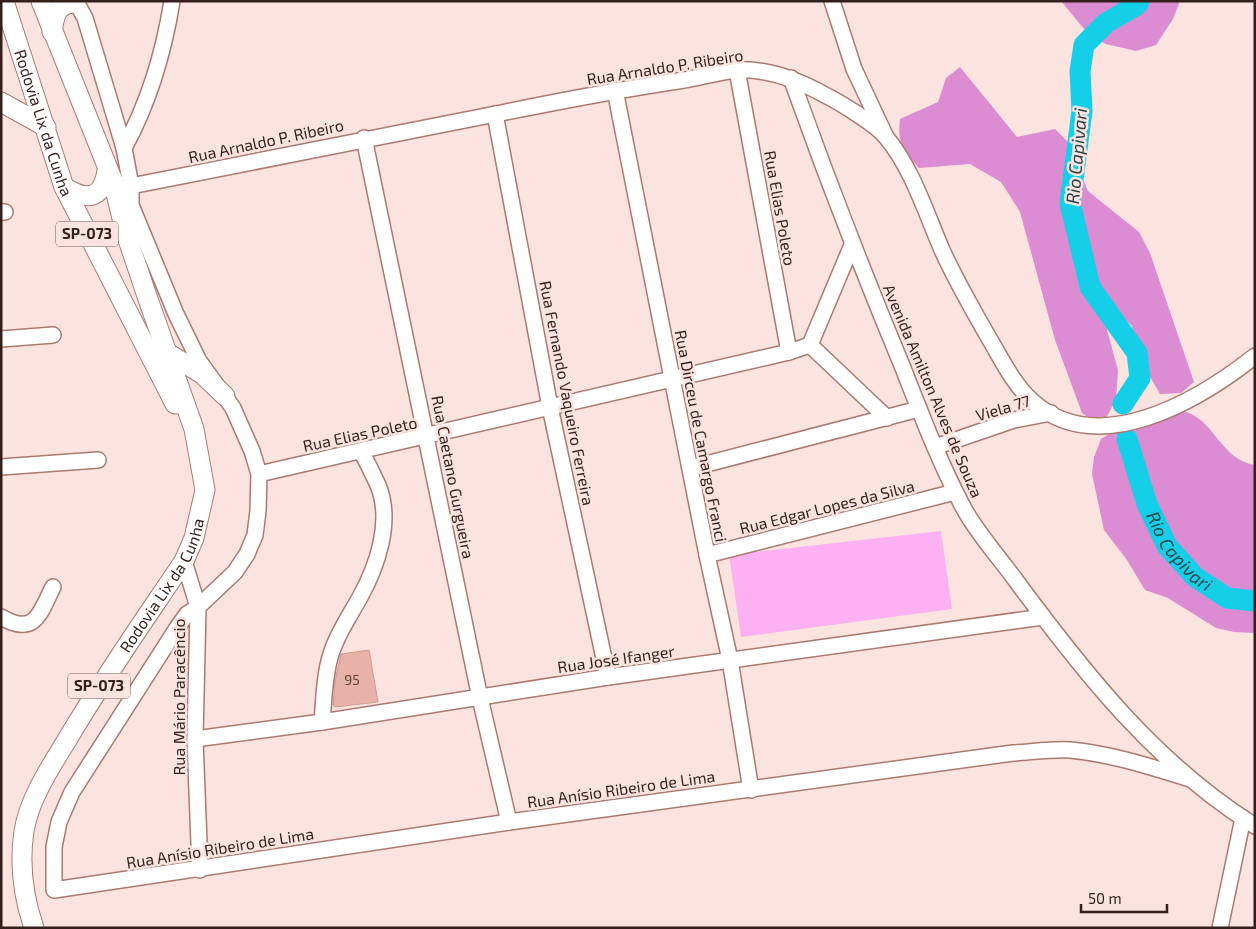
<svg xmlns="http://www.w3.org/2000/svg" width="1256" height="929" font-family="'Exo 2',sans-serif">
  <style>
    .green { fill: #fcb1f3 }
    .forest { fill: #dc8cd3 }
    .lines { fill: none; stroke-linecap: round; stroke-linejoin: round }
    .river { stroke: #15cfe9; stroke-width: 21 }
    .building { fill: #e9b2a8; stroke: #d09a90 }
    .minor-casing { stroke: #ac796f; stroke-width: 18 }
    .major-casing { stroke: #ac796f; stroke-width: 21 }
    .minor { stroke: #fff; stroke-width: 15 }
    .major { stroke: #fff; stroke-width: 19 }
    .labels { text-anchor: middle; stroke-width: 5; stroke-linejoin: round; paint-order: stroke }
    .number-label { font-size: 14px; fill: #60443e }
    .shield { fill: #fbe4df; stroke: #6f5a56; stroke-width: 1 }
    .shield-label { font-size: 15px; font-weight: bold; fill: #331f1b }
    .street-label { font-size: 16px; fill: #331f1b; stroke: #fbe4df }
    .water-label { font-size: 18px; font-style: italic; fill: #294348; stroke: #fbe4df }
  </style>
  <rect width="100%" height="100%" fill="#fbe4df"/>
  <polygon class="green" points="941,531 952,609 741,637 729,555"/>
  <g class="forest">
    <polygon points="1061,1 1180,1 1173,19 1156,45 1136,51 1106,44 1089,35"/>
    <path d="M960 67 1017 137 1055 129 1068 142 1088 191 1139 232 1150 253 1194 382 1181 393 1160 394 1141 361 1132 326 1116 310 1107 330 1118 370 1116 399 1102 426 1082 413 1055 340 1020 212 1001 182 970 164 919 168C903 151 897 143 900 119L938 102 946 78Z"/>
    <path d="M1169 411C1175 411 1183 411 1189 413 1215 423 1222 460 1255 465V633L1234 632 1216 628 1168 598 1145 590 1127 560 1104 530 1092 474 1094 457 1101 439 1117 429Z"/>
  </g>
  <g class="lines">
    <g class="river">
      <polyline points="1123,404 1140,378 1137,353 1090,287 1070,203 1082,111 1080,71 1084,45 1106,23 1137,5 1139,1"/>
      <path id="s1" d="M1127 439 1147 504 1167 546 1195 577 1227 598 1255 601"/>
    </g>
  </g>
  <polygon class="building" points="369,650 378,702 335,707 333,705 335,681 341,654"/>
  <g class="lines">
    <defs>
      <g id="minor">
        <polyline points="832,1 854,69 885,135"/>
        <polyline points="73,3 79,7 85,18 124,148 131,186 131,205 176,314 199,361 233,408 252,451 259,474 258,511 255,535 247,554 235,572 198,607 195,739 200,870"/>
        <polyline points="737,70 789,352"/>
        <path d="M791 78C826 176 863 272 903 368 921 414 939 461 962 505 975 531 1000 558 1017 582 1085 674 1156 764 1255 826"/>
        <polyline points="615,90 707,555 730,660 751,790"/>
        <polyline points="495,114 550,407 608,677"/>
        <polyline points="364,138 480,698 509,822"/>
        <path d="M124 148C148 104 164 51 172 1"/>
        <path d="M131 186C256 161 381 137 506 112 565 100 624 89 684 80 701 77 719 72 736 70 768 68 798 80 825 95 839 102 877 125 886 137 912 168 926 213 942 250 957 283 975 314 993 345 1004 364 1014 384 1031 400 1097 461 1198 401 1255 356"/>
        <polyline points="1,212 5,212"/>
        <polyline points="1,339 53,335"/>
        <polyline points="810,345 852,245"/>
        <polyline points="810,345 887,418"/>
        <polyline points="935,447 1014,420 1051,413"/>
        <polyline points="1,467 98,460"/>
        <polyline points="691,468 919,409"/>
        <polyline points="259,474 789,352 810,345"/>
        <polyline points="707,555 955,492"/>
        <path d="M184 561 198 607 187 614 177 628 72 792 59 822 54 847V890L509 822 1013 753C1031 752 1052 749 1070 750 1112 754 1151 767 1190 779"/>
        <path d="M1 617C35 637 40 613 53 587"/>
        <path d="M322 722C324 700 324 676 331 654 337 634 349 617 359 599 377 567 393 522 378 485 373 474 367 462 361 451"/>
        <polyline points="195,739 322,722 608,677 1043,617"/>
        <polyline points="1220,928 1243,818"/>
      </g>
      <g id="major">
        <path id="s2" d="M4 1 64 187 175 404"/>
        <path d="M52 32C54 18 56 4 73 3"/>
        <polyline points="1,102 46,127"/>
        <path d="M64 187C87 201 102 200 107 171"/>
        <polyline points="166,352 202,374 225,396"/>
        <path id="s3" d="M34 928C23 896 19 864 24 831 30 796 52 765 70 735 105 676 145 619 184 561L194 538 205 490 194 429 149 302 125 231 113 181 41 1"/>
      </g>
    </defs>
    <use href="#minor" class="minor-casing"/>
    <use href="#major" class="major-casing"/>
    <use href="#minor" class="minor"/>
    <use href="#major" class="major"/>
  </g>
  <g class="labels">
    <g class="number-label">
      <text x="352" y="685">95</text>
    </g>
    <g class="shield">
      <rect x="56" y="221.5" width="62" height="25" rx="4"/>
      <rect x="68" y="673.5" width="62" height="25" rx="4"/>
    </g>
    <g class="shield-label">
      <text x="87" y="239">SP-073</text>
      <text x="99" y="691">SP-073</text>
    </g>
    <g class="street-label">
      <text transform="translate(665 67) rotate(-9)" y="6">Rua Arnaldo P. Ribeiro</text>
      <text dy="6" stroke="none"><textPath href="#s2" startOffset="128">Rodovia Lix da Cunha</textPath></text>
      <text transform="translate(266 141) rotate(-12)" y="6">Rua Arnaldo P. Ribeiro</text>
      <text transform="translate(780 208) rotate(80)" y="6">Rua Elias Poleto</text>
      <text transform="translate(933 391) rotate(67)" y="6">Avenida Amilton Alves de Souza</text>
      <text transform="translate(567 393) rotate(79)" y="6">Rua Fernando Vaqueiro Ferreira</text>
      <text transform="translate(1003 408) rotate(-16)" y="6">Viela 77</text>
      <text transform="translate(360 434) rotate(-12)" y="6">Rua Elias Poleto</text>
      <text transform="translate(701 436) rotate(79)" y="6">Rua Dirceu de Camargo Franci</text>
      <text transform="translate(453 477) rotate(79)" y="6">Rua Caetano Gurgueira</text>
      <text transform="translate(827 507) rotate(-14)" y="6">Rua Edgar Lopes da Silva</text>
      <text dy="6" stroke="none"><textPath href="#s3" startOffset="382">Rodovia Lix da Cunha</textPath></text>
      <text transform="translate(616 659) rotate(-8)" y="6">Rua José Ifanger</text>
      <text transform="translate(179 697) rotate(-90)" y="6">Rua Mário Paracêncio</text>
      <text transform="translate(621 789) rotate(-8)" y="6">Rua Anísio Ribeiro de Lima</text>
      <text transform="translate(220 848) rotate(-9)" y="6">Rua Anísio Ribeiro de Lima</text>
    </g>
    <g class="water-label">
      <text transform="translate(1077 156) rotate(-85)" y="6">Rio Capivari</text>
      <text dy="6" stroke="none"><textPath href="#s1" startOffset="126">Rio Capivari</textPath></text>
    </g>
  </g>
  <rect width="1256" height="929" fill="none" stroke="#331f1b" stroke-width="5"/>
  <path d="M1081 904v8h86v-8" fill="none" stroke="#331f1b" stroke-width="2.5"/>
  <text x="1088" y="904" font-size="15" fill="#331f1b" stroke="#fbe4df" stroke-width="4" paint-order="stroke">50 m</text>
</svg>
